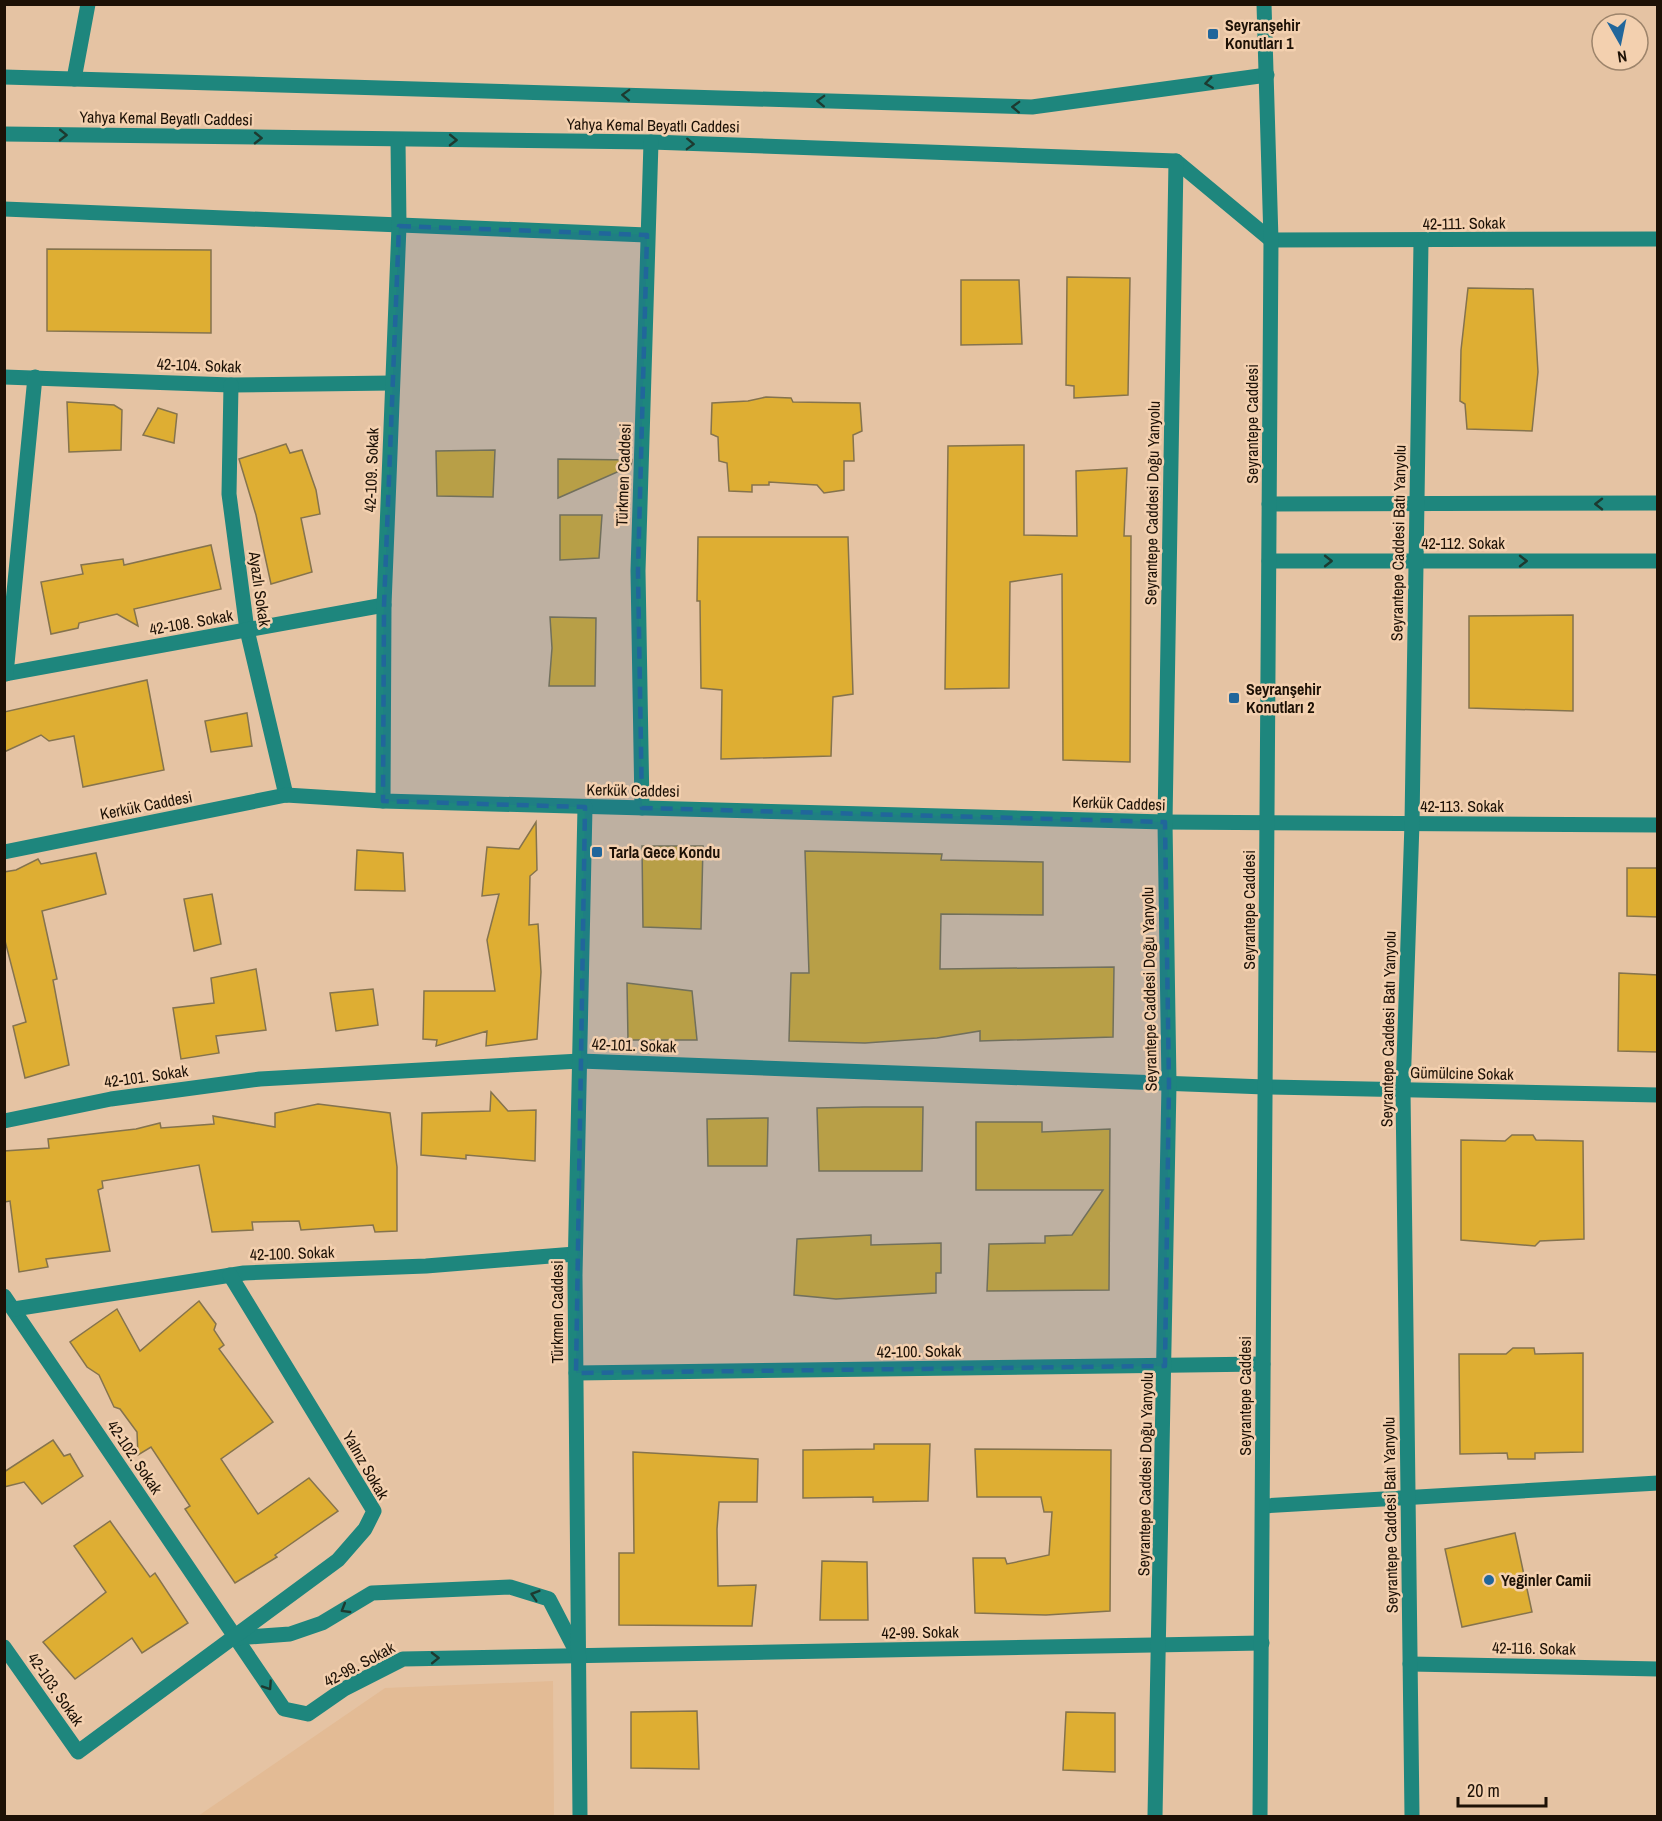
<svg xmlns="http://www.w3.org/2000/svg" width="1662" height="1821" font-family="'Archivo Narrow',sans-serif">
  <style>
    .built { fill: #e3bb95 }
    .building { fill: #deae33; stroke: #85734d; stroke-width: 1.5 }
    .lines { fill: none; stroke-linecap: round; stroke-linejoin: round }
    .minor { stroke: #1e867d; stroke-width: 15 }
    .oneway { stroke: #1d3a30 }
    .marked { fill: #21669b; fill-opacity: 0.2; stroke: #21669b; stroke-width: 4.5; stroke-dasharray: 12 8; stroke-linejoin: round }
    .poi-dot { fill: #21669b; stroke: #f3d0af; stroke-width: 2 }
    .labels { text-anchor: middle; stroke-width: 5; stroke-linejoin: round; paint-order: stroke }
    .poi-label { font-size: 16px; font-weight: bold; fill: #1d1106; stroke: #f3d0af; text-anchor: start }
    .street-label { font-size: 16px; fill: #1d1106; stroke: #f3d0af }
  </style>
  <rect width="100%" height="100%" fill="#e5c3a3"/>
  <polygon class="built" points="553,1681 554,1816 198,1816 385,1688"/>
  <g class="building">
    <polygon points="47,249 211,250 211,333 47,331"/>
    <polygon points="1067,277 1130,278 1128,395 1074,398 1074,386 1066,385"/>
    <polygon points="961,280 1019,280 1022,344 961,345"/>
    <polygon points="1468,288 1533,289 1538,372 1532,431 1467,429 1465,404 1460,401 1461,350"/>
    <polygon points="766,397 791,398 793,402 860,403 862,431 853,435 854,461 844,461 844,490 824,493 817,485 769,482 769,485 752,485 752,492 729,491 727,463 719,461 718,437 711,434 712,403 748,401"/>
    <polygon points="67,402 114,405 122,410 121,450 69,452"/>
    <polygon points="158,408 177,414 174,443 143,435"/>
    <polygon points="286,444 290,453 302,450 316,490 320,514 301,518 312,572 271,584 256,515 239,459"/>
    <polygon points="1024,445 1024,535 1077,536 1076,471 1127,468 1124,536 1131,536 1130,762 1063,760 1062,574 1010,582 1009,688 945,689 948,446"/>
    <polygon points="495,450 493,497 437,496 436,451"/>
    <polygon points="558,459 632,460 631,466 558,498"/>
    <polygon points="560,515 602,515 599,558 560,560"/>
    <polygon points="698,537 848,537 853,694 833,697 831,756 721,759 722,690 701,688 700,601 697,601"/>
    <polygon points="211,545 221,589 134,609 138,626 117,614 79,623 78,628 51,634 41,582 83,574 81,565 123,559 124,565"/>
    <polygon points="1573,615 1573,711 1469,708 1469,616"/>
    <polygon points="550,617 596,618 595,686 549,686 552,648"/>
    <polygon points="147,680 164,770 83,787 74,736 49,741 41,735 4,752 4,712"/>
    <polygon points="247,713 252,746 211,752 205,721"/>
    <polygon points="536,822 537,870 530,876 529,925 538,924 541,972 537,1039 486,1046 487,1031 436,1046 437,1040 423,1039 424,991 495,991 487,940 499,894 482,896 487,847 519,849"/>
    <polygon points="642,846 703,846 701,929 643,927"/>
    <polygon points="357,850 403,853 405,891 355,890"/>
    <polygon points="805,851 942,854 941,860 1043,862 1043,915 941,914 940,969 1114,967 1113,1037 980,1041 980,1031 937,1038 865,1043 789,1041 791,973 809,973"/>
    <polygon points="96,853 106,894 42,911 57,979 53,980 69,1065 25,1078 13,1026 26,1022 4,937 4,872 16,870 38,859 41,864"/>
    <polygon points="1627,868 1658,868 1658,917 1627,916"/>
    <polygon points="212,894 221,944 194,951 184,899"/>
    <polygon points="256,969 266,1030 216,1036 219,1053 181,1059 173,1008 214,1003 211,978"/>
    <polygon points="1619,973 1658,975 1658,1052 1618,1051"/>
    <polygon points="627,983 692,991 697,1040 628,1040"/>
    <polygon points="373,989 378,1025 336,1031 330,993"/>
    <polygon points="491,1092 508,1111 536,1110 535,1161 466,1155 466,1159 421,1155 422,1113 490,1111"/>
    <polygon points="318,1104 390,1113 397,1167 397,1231 375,1232 373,1225 301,1230 299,1221 252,1222 253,1230 212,1232 199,1165 102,1181 103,1188 98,1190 110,1251 46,1259 48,1267 19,1272 10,1201 4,1202 4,1151 49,1148 48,1139 136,1129 160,1123 161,1128 214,1124 213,1116 275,1127 275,1113"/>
    <polygon points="864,1107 923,1107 922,1171 819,1171 817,1108"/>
    <polygon points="768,1118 767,1166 708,1166 707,1119"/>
    <polygon points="976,1122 1042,1122 1042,1132 1110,1129 1109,1290 987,1291 989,1244 1045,1243 1045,1236 1072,1235 1103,1190 976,1190"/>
    <polygon points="1512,1135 1533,1135 1536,1140 1583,1141 1584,1239 1540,1241 1535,1246 1461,1240 1461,1140 1505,1141"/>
    <polygon points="871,1235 871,1245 941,1243 941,1273 936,1273 936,1293 836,1299 794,1295 797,1239"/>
    <polygon points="199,1301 216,1324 214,1330 224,1345 219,1349 273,1422 221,1459 258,1514 309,1478 338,1511 275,1555 277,1557 235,1583 185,1509 190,1506 151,1447 138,1455 137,1432 120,1409 114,1407 99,1375 87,1367 70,1342 117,1309 140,1351"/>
    <polygon points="1513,1348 1534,1348 1535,1354 1583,1353 1583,1452 1535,1453 1535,1459 1508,1459 1507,1453 1460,1454 1459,1354 1506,1354"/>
    <polygon points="53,1440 64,1456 70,1454 83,1476 42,1504 24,1482 4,1487 4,1472"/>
    <polygon points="874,1444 930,1444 928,1501 873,1502 873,1497 803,1498 803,1450 874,1449"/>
    <polygon points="975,1449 1111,1450 1110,1611 1046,1615 975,1613 973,1558 1005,1558 1007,1564 1049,1555 1052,1512 1044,1512 1041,1497 977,1497"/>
    <polygon points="633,1452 758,1459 757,1502 719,1502 717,1529 718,1586 756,1585 752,1626 619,1625 619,1553 634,1553"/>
    <polygon points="110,1521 150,1577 155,1573 188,1623 142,1653 132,1638 75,1679 43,1642 106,1592 74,1546"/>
    <polygon points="1515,1533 1532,1612 1462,1627 1445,1549"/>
    <polygon points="822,1561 867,1562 868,1620 820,1620"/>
    <polygon points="697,1711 699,1769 631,1768 631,1712"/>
    <polygon points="1066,1712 1115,1713 1115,1772 1063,1770"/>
  </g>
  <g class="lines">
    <g class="minor">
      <polyline points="4,77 1032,107 1267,75"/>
      <polyline points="74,79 88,4"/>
      <polyline points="4,134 651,142 1176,161 1271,240 1658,239"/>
      <polyline points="4,209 647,235"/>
      <polyline points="4,377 231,385 392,383"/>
      <polyline points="231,385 229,494 247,630 286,795"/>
      <polyline points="1269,504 1658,503"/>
      <polyline points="1269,561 1658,561"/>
      <polyline points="4,674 384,605"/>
      <polyline points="6,674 35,377"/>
      <polyline points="383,801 384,605 399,226 398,140"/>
      <polyline points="642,808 638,571 651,142"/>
      <polyline points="4,852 286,795 383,801 1165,822 1658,825"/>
      <polyline points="4,1121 111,1099 260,1079 580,1061 1265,1087 1658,1095"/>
      <polyline points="4,1296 284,1709 308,1714 344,1689 403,1659 1262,1643"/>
      <polyline points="14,1309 244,1273 426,1266 575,1254"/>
      <polyline points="576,1373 1263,1364"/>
      <polyline points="1263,1506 1658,1483"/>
      <polyline points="235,1638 290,1634 322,1623 372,1593 510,1587 549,1599 577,1653"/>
      <polyline points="4,1647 78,1752 338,1560 365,1529 374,1511 230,1275"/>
      <polyline points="1410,1664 1658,1669"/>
      <polyline points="580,1816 575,1275 585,807"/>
      <polyline points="1155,1816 1169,1084 1165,822 1176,161"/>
      <polyline points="1260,1816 1271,240 1264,4"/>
      <polyline points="1412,1816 1403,1090 1412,823 1421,242"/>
    </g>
  </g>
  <defs><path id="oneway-chevron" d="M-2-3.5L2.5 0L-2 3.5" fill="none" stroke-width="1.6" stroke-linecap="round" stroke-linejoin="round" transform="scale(1.5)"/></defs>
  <g class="oneway">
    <use href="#oneway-chevron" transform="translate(1209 83) rotate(172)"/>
    <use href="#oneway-chevron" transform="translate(626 95) rotate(-178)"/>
    <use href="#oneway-chevron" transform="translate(821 101) rotate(-178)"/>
    <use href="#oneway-chevron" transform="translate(1016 107) rotate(-178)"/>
    <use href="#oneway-chevron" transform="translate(63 135) rotate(1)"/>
    <use href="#oneway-chevron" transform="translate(258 138) rotate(1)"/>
    <use href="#oneway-chevron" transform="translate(453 140) rotate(1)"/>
    <use href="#oneway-chevron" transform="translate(690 144) rotate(2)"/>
    <use href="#oneway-chevron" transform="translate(1599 504) rotate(180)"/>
    <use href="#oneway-chevron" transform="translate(1328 561)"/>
    <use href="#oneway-chevron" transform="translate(1523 561)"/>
    <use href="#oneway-chevron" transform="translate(535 1595) rotate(-163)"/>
    <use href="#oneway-chevron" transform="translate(345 1609) rotate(149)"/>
    <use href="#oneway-chevron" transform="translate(435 1658) rotate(-1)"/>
    <use href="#oneway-chevron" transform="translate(268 1686) rotate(56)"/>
  </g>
  <path class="marked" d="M399 226 647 235 638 571 642 808 1165 822 1169 1084 1165 1366 576 1373 585 807 383 801 384 605Z"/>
  <g class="poi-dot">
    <rect x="1207" y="28" width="12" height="12" rx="3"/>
    <rect x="1228" y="692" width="12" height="12" rx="3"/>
    <rect x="591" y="846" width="12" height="12" rx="3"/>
    <circle cx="1489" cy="1580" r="6"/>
  </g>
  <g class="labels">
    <g class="poi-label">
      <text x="1225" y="31">Seyranşehir<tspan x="1225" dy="18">Konutları 1</tspan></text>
      <text x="1246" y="695">Seyranşehir<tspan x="1246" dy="18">Konutları 2</tspan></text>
      <text x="609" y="858">Tarla Gece Kondu</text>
      <text x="1501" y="1586">Yeğinler Camii</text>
    </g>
    <g class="street-label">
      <text transform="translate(166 118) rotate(1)" y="6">Yahya Kemal Beyatlı Caddesi</text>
      <text transform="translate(653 125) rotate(1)" y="6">Yahya Kemal Beyatlı Caddesi</text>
      <text transform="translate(1464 223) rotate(-1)" y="6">42-111. Sokak</text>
      <text transform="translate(199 365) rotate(2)" y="6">42-104. Sokak</text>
      <text transform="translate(1252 424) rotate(-90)" y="6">Seyrantepe Caddesi</text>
      <text transform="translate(371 470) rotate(-88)" y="6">42-109. Sokak</text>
      <text transform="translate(623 475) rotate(-88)" y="6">Türkmen Caddesi</text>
      <text transform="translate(1152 503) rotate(-89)" y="6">Seyrantepe Caddesi Doğu Yanyolu</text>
      <text transform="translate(1398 543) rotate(-89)" y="6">Seyrantepe Caddesi Batı Yanyolu</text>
      <text x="1463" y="549">42-112. Sokak</text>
      <text transform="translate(260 589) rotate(82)" y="6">Ayazlı Sokak</text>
      <text transform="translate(191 622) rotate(-10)" y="6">42-108. Sokak</text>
      <text transform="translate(633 790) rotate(1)" y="6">Kerkük Caddesi</text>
      <text transform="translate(1119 803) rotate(2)" y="6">Kerkük Caddesi</text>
      <text transform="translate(146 805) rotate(-11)" y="6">Kerkük Caddesi</text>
      <text x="1462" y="812">42-113. Sokak</text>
      <text transform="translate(1249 910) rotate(-90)" y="6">Seyrantepe Caddesi</text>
      <text transform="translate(1149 989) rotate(-91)" y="6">Seyrantepe Caddesi Doğu Yanyolu</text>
      <text transform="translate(1388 1029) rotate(-89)" y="6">Seyrantepe Caddesi Batı Yanyolu</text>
      <text transform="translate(634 1045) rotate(2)" y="6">42-101. Sokak</text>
      <text transform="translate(1462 1073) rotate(1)" y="6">Gümülcine Sokak</text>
      <text transform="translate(146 1076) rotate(-8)" y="6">42-101. Sokak</text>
      <text transform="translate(292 1253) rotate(-2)" y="6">42-100. Sokak</text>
      <text transform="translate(557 1312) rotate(-90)" y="6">Türkmen Caddesi</text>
      <text transform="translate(919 1351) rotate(-1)" y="6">42-100. Sokak</text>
      <text transform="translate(1245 1396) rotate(-90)" y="6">Seyrantepe Caddesi</text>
      <text transform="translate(135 1457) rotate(56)" y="6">42-102. Sokak</text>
      <text transform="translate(366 1465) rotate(60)" y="6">Yalnız Sokak</text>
      <text transform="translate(1145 1474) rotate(-89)" y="6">Seyrantepe Caddesi Doğu Yanyolu</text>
      <text transform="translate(1390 1515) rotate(-91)" y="6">Seyrantepe Caddesi Batı Yanyolu</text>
      <text transform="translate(920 1632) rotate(-1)" y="6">42-99. Sokak</text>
      <text transform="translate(1534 1648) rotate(1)" y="6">42-116. Sokak</text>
      <text transform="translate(359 1664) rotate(-28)" y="6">42-99. Sokak</text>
      <text transform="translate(56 1689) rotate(55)" y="6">42-103. Sokak</text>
    </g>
  </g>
  <rect width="1662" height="1821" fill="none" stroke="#1d1106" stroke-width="12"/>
  <g transform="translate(1620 42) rotate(171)"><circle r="28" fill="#f3d0af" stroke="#9d846b" stroke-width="1.5"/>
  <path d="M0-4.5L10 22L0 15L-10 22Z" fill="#21669b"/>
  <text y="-9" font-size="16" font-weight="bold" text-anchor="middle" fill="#1d1106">N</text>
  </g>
  <path d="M1458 1797v9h88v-9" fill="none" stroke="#1d1106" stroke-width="3"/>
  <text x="1467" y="1797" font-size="18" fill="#1d1106" stroke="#f3d0af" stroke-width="4.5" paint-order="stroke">20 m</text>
</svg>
